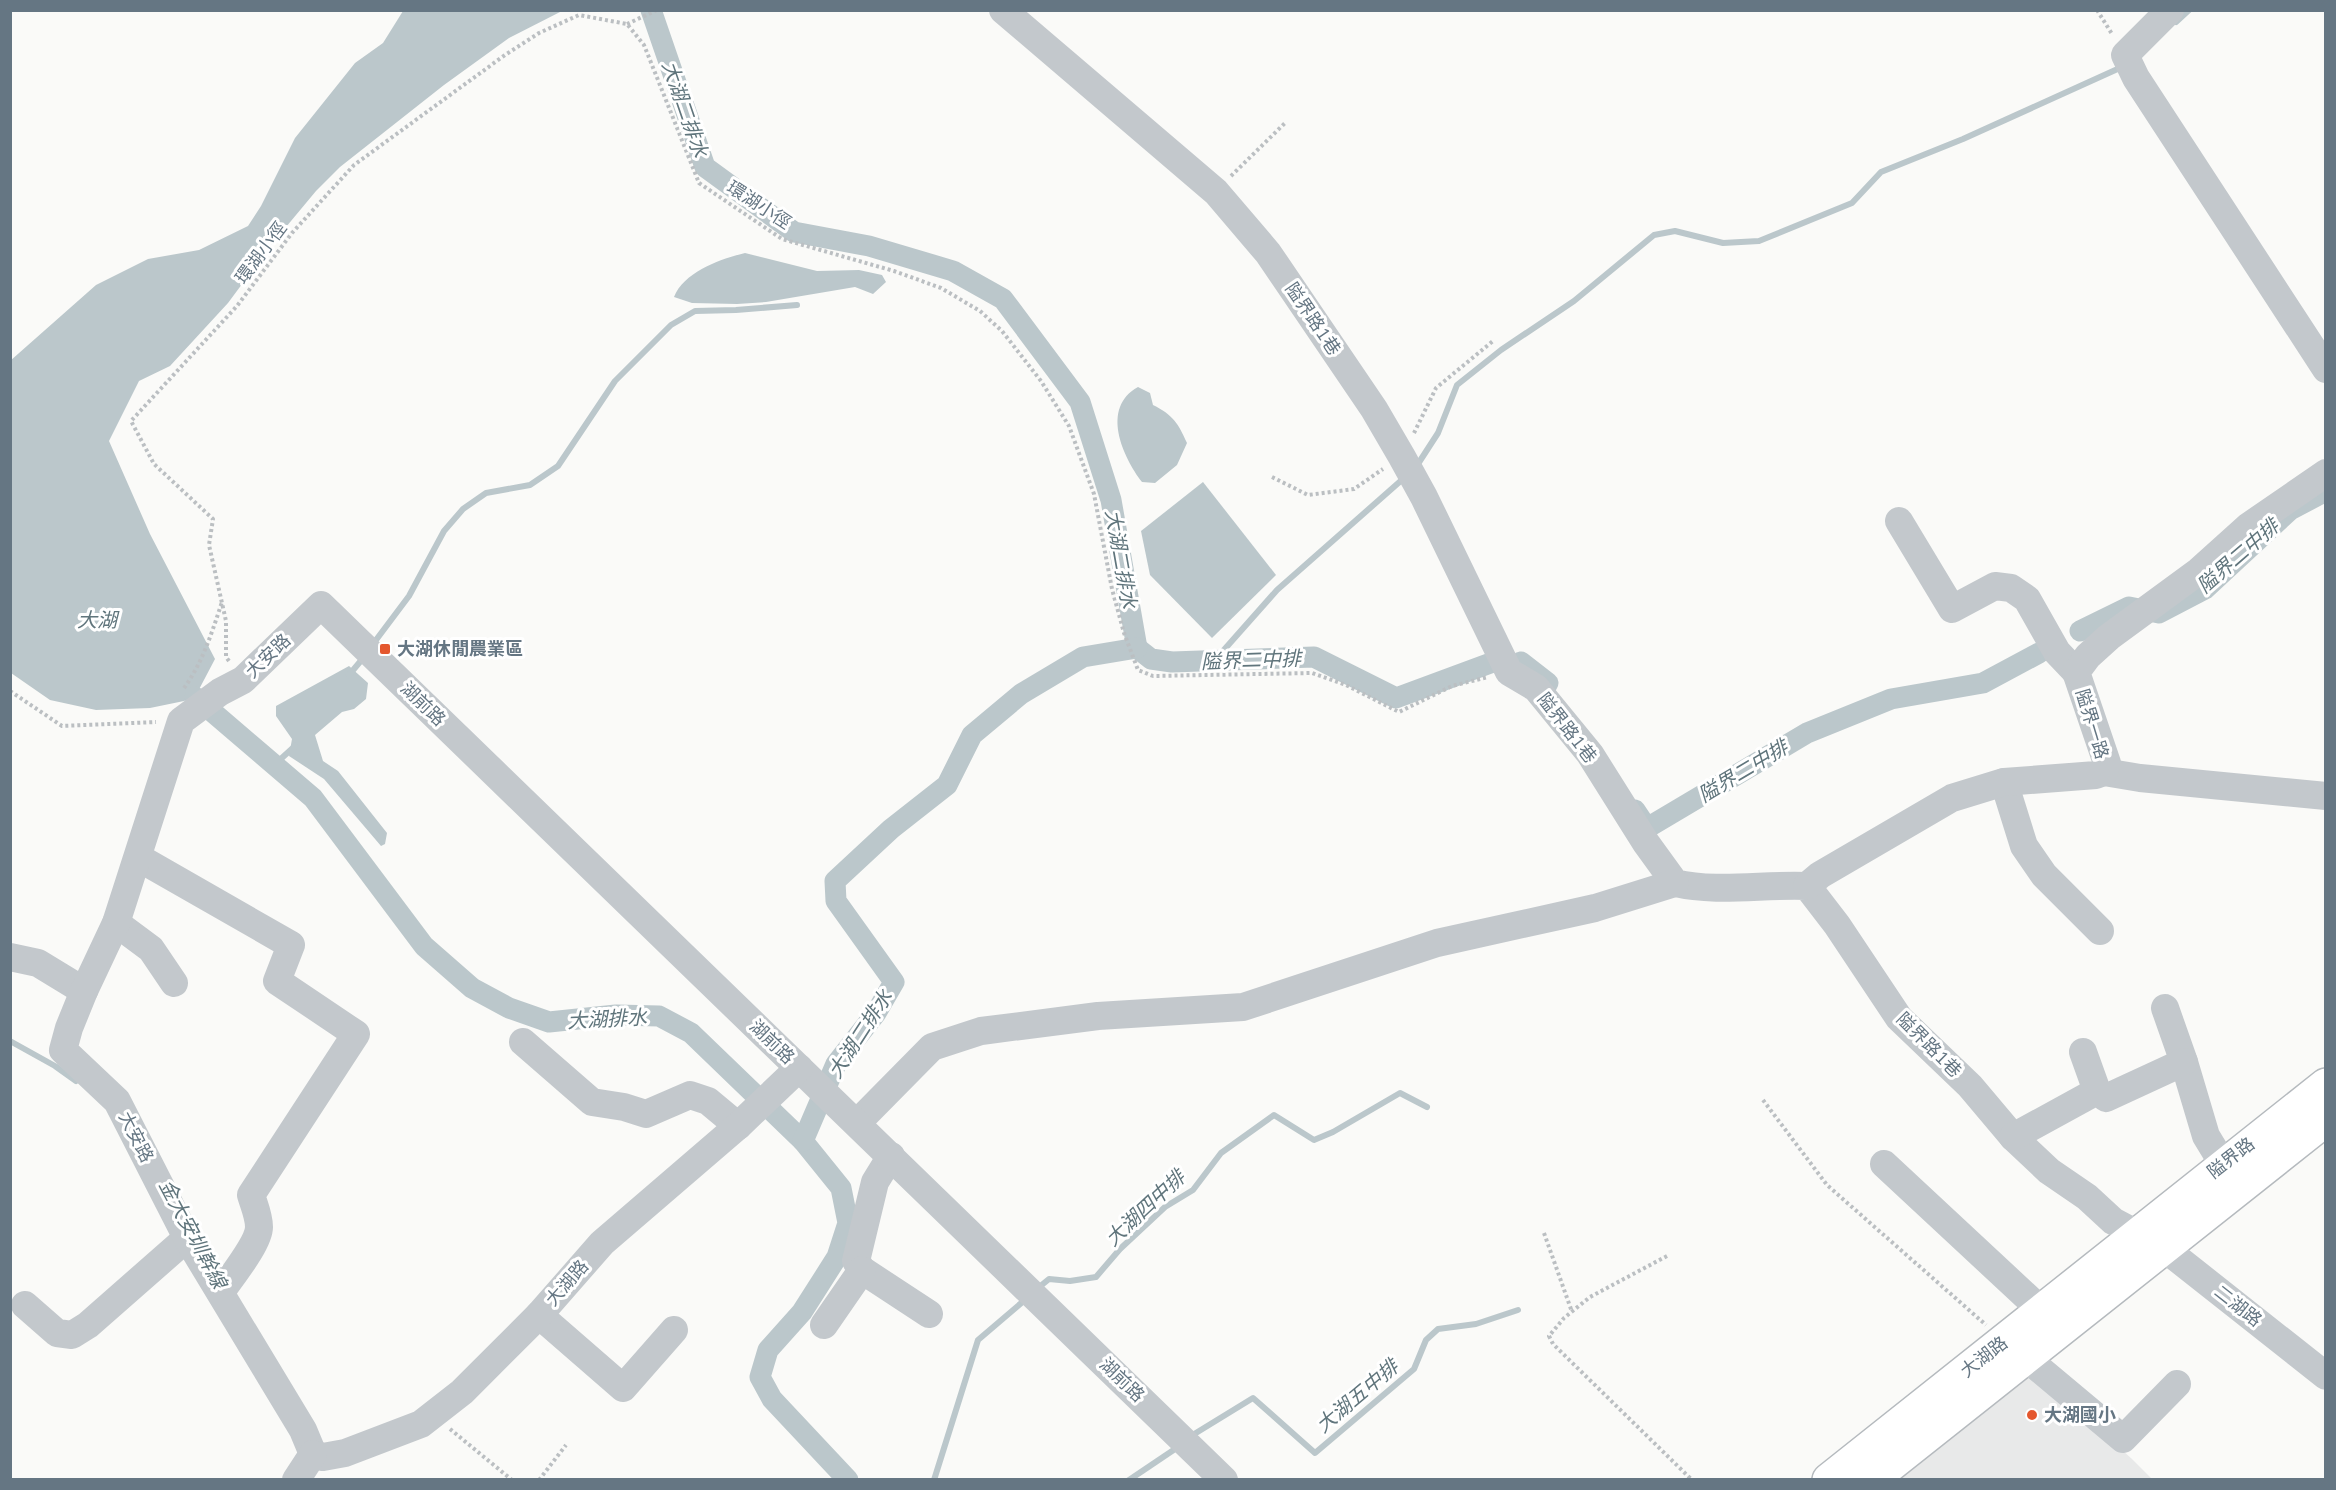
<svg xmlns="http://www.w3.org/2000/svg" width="2336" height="1490" font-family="Mulish,'Noto Sans TC',sans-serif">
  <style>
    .built { fill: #e8e9e9 }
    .water { fill: #bbc7cb }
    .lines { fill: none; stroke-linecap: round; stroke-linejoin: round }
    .stream { stroke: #bbc7cb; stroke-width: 6 }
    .canal { stroke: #bbc7cb; stroke-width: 21 }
    .major-casing { stroke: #b5babe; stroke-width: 36 }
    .path { stroke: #bbbfc2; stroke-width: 4; stroke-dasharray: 3 3; stroke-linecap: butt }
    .minor { stroke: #c3c8cc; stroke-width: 28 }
    .major { stroke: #fff; stroke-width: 33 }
    .poi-dot { fill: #e4572e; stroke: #fff; stroke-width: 2 }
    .labels { text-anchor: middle; stroke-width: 6; stroke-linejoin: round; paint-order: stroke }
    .street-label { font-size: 18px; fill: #657683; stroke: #fff }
    .poi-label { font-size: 18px; font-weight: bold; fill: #657683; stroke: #fff; text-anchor: start }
    .water-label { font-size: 20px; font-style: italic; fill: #60757c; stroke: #fff }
  </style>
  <rect width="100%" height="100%" fill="#fafaf8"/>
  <polygon class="built" points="2036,1372 2132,1459 2152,1479 1899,1480"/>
  <g class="water">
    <polygon points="403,11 562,11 509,38 444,85 340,167 316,191 271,245 228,303 170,366 139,381 109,441 150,534 215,659 195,697 184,701 150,708 96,710 50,700 11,673 10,361 96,285 148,259 199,250 248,226 261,206 295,138 355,63 383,43"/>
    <path d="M745 253 817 271 859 270 882 275 886 282 873 294 855 287 766 302 737 304 692 303 674 297C684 272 720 259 745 253Z"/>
    <path d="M1138 387 1150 393 1153 405C1173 415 1178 423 1187 443L1177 465 1155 483 1142 482C1123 457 1100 408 1138 387Z"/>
    <polygon points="1203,482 1276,575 1212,638 1150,575 1141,531"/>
    <polygon points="349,666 368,683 366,699 354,709 342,712 315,735 323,761 338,771 387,833 385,844 381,846 324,779 289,756 292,739 276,716 276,706"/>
  </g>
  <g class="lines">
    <g class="stream">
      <polyline points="2176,22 2189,10"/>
      <polyline points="1416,467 1438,433 1457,385 1501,350 1574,301 1654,235 1675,231 1723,243 1759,241 1852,203 1881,172 1963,139 2122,67"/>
      <polyline points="373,644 409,596 444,531 463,509 486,493 530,485 558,466 615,381 671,325 695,311 736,310 797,305"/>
      <polyline points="1215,660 1277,590 1404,478"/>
      <polyline points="349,675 364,657"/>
      <polyline points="273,766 295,746"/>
      <polyline points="10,1041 55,1066 76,1081"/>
      <polyline points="1038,1288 1049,1279 1070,1281 1096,1277 1120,1249 1165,1207 1193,1190 1221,1153 1274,1115 1314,1140 1333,1132 1400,1093 1427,1107"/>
      <polyline points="1191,1436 1253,1398 1315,1453 1414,1369 1426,1340 1438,1329 1476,1324 1518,1310"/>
      <polyline points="934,1480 978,1340 1026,1299"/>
      <polyline points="1129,1480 1178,1447"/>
    </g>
    <g class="canal">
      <polyline points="651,10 705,167 794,232 869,246 953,271 1003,299 1080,402 1111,500 1137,648"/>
      <polyline points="2080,631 2129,607 2159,613 2205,589 2290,510 2326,491"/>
      <polyline points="1137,648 1151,659 1172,662 1314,657 1396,698 1496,661"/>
      <polyline points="1521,662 1548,683"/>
      <polyline points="195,697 313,798 424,946 472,988 509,1008 549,1022 616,1015 659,1016 691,1033 803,1141 841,1188 848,1223 837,1257 802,1312 768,1350 760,1377 772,1399 848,1480"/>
      <polyline points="1635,810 1647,828 1807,733 1891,699 1983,683 2039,653"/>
      <polyline points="803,1141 836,1064 876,1013 894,982 836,901 835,881 891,829 947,785 972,735 1021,694 1083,657 1137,648"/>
    </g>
    <defs>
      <g id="major">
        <polyline points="1829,1480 2326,1085"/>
        <polyline points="1871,1480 2326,1119"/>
      </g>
    </defs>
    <use href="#major" class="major-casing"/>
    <g class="path">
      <polyline points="2097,10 2112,34"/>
      <polyline points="627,24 657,10"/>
      <polyline points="1231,176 1286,122"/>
      <polyline points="1414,433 1436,388 1493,341"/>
      <polyline points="1272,477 1308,495 1354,489 1383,469"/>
      <polyline points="229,661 226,657 226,621 209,545 213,519 154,464 131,421 237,306 292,233 354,165 505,55 539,33 579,15 627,24 644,45 699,183 782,239 894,271 941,288 980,311 1002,331 1041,381 1069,426 1094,494 1112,589 1124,633 1138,670 1153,676 1312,673 1346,685 1399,712 1452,686 1488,677"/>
      <path d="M184 688C203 662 212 632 222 602"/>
      <polyline points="10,691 62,726 156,722"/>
      <polyline points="1763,1100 1827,1185 1986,1325"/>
      <polyline points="1544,1233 1572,1312"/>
      <polyline points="1667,1256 1590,1297 1564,1318 1549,1336 1553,1344 1692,1480"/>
      <polyline points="450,1429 512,1480"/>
      <polyline points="539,1480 566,1445"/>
    </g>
    <g class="minor">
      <path d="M1003 10 1216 192 1268 253 1374 409 1402 457 1424 497 1509 672 1536 688 1590 754 1646 843 1675 883C1717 893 1764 884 1807 886L1837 925 1899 1018 1970 1086 2013 1137 2049 1171 2087 1197 2113 1221 2164 1248 2326 1376"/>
      <polyline points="2170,10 2125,55 2136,78 2326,369"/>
      <polyline points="1899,521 1952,609 1995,586 2011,588 2027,599 2057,652 2076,672"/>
      <polyline points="2104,772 2140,778 2326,796"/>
      <polyline points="2004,782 2024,846 2044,875 2100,931"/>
      <path d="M139 858 291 945 277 981 356 1034 251 1195C254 1205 259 1216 259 1227 259 1243 231 1277 221 1292"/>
      <polyline points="1807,886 1820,875 1952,798 2004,782 2096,775 2104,772 2107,763 2076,672 2088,656 2109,637 2199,571 2249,526 2326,473"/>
      <polyline points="116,923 151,949 174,983"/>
      <polyline points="10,957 38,963 84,991"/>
      <polyline points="2165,1008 2184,1062 2206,1136 2223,1164"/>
      <polyline points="523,1042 592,1102 624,1107 646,1114 690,1095 708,1101 738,1126"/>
      <polyline points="2083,1052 2097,1091"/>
      <polyline points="857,1123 932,1047 981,1031 1098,1016 1243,1007 1437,943 1595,908 1675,883"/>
      <polyline points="2013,1137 2097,1091 2106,1098 2184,1062"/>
      <polyline points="891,1156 875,1182 856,1261 862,1270 929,1314"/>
      <polyline points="1884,1164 2042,1311"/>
      <polyline points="25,1305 57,1333 72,1335 88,1325 187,1238"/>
      <polyline points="539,1315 623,1388 674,1330"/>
      <polyline points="824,1325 862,1270"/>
      <polyline points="2025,1357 2123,1439 2177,1384"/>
      <polyline points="313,1454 303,1430 187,1238 117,1101 63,1050 69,1028 84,991 116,923 181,721 220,692 243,680 321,605 1224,1480"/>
      <polyline points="313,1454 323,1457 345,1453 421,1424 462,1392 539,1315 602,1243 738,1126 799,1068"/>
      <polyline points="296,1480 313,1454"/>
    </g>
    <use href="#major" class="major"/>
  </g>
  <g class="poi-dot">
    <rect x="379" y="643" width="12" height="12" rx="3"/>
    <circle cx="2032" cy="1415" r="6"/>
  </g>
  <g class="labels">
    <g class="street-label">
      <text transform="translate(759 205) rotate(33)" y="6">環湖小徑</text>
      <text transform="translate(261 253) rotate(-53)" y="6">環湖小徑</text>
      <text transform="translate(1313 319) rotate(56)" y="6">隘界路1巷</text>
      <text transform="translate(268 656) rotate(-44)" y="6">大安路</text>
      <text transform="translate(423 704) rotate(44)" y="6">湖前路</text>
      <text transform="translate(2092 724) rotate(73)" y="6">隘界一路</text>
      <text transform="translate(1567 728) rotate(52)" y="6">隘界路1巷</text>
      <text transform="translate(772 1042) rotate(44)" y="6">湖前路</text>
      <text transform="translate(1929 1045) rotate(45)" y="6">隘界路1巷</text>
      <text transform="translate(136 1137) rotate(63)" y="6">大安路</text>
      <text transform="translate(2231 1158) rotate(-38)" y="6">隘界路</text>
      <text transform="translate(567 1283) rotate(-49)" y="6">大湖路</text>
      <text transform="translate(2238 1306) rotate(38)" y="6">二湖路</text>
      <text transform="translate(1984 1357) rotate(-38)" y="6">大湖路</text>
      <text transform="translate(1122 1380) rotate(44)" y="6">湖前路</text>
    </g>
    <g class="poi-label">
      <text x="397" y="655">大湖休閒農業區</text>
      <text x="2044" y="1421">大湖國小</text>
    </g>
    <g class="water-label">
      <text transform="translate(685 109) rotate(71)" y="7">大湖二排水</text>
      <text transform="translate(2238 556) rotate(-41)" y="7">隘界二中排</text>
      <text transform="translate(1121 559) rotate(80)" y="7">大湖二排水</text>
      <text x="97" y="627">大湖</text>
      <text transform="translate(1251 660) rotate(-2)" y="7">隘界二中排</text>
      <text transform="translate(1743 771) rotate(-31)" y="7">隘界二中排</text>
      <text transform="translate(607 1019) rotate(-3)" y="7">大湖排水</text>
      <text transform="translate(860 1034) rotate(-57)" y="7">大湖二排水</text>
      <text transform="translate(1145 1208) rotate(-43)" y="7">大湖四中排</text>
      <text transform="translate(193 1234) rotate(62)" y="7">金大安圳幹線</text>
      <text transform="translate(1357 1396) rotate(-40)" y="7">大湖五中排</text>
    </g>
  </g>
  <rect width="2336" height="1490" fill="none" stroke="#657683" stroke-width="24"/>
</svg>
